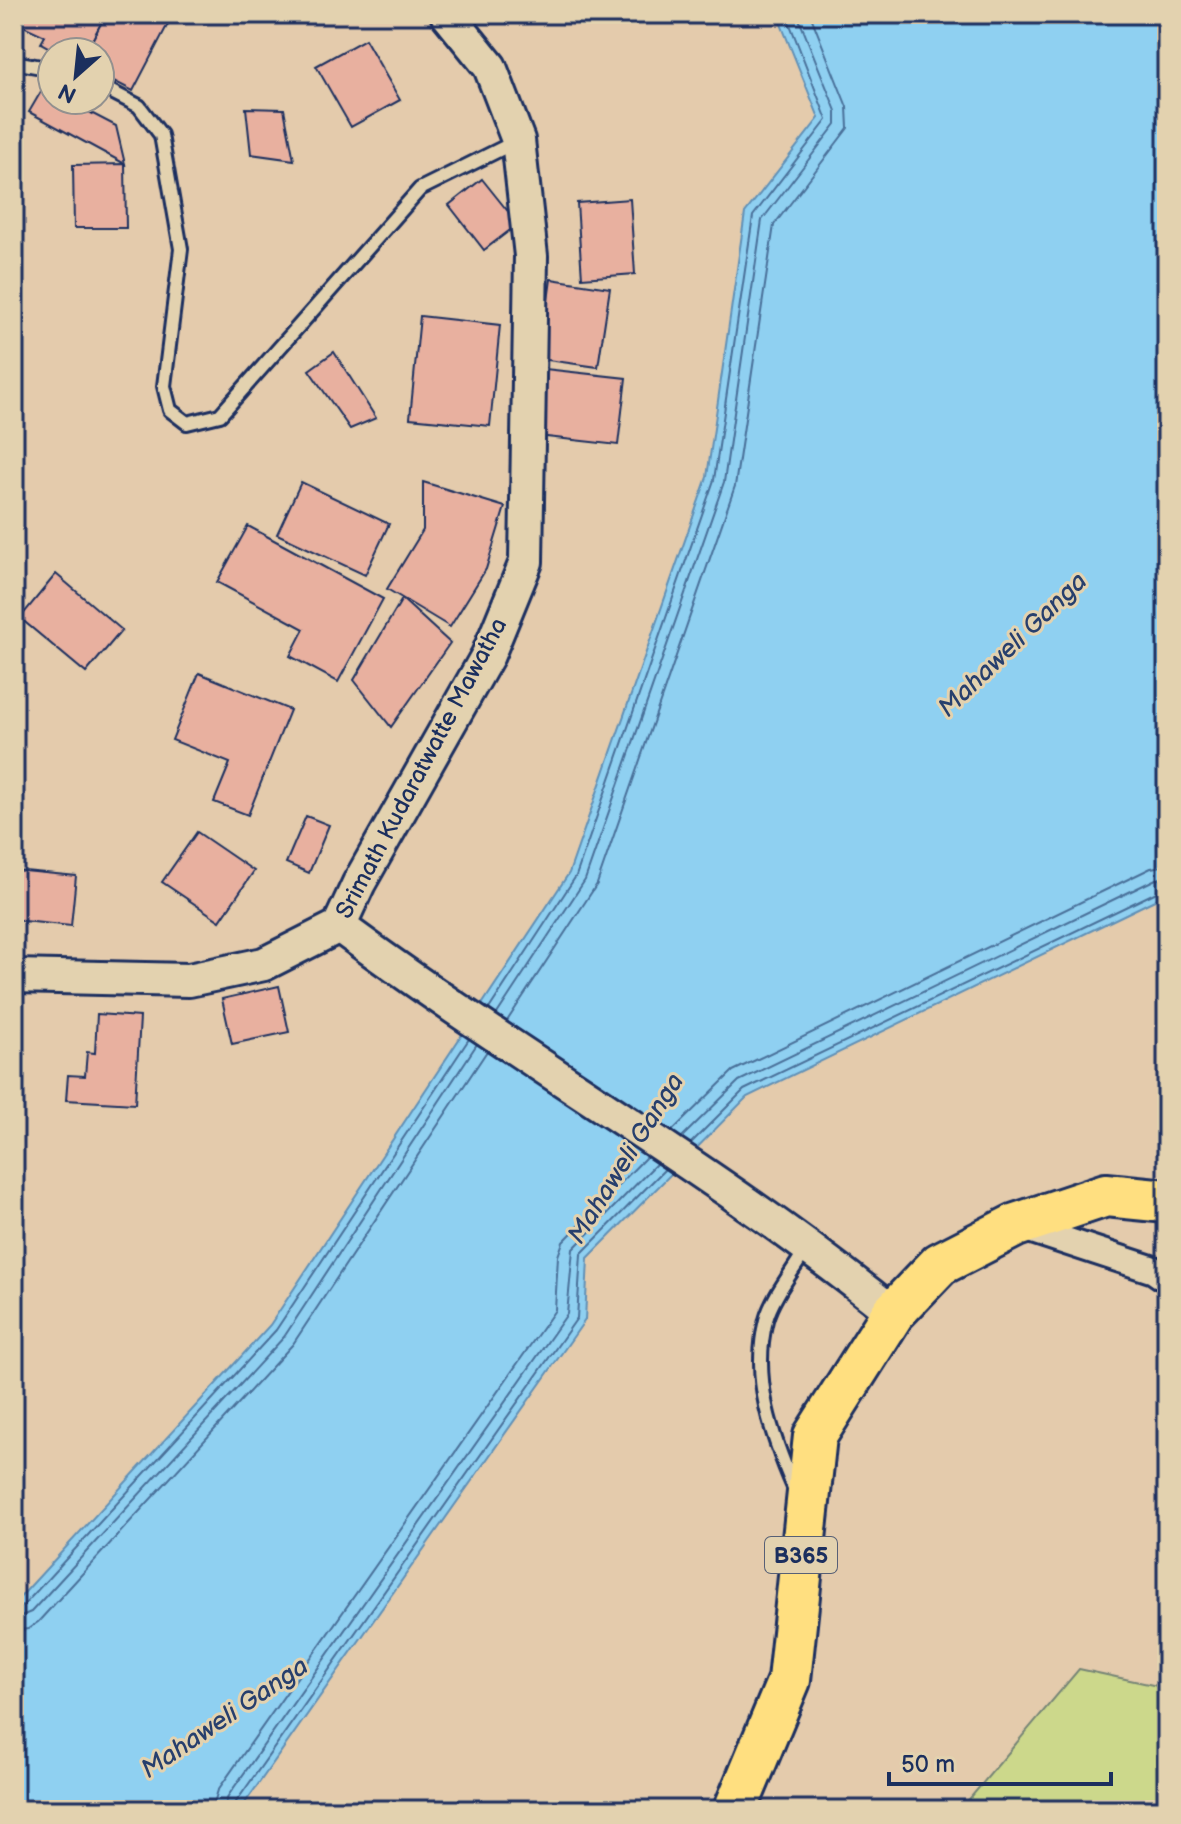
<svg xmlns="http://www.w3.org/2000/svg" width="1181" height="1824" font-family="'Balsamiq Sans',sans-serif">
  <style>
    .green { fill: #ccd88b; stroke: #748474; stroke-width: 2 }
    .water { fill: #8fd0f1; stroke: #6190b6; stroke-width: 2 }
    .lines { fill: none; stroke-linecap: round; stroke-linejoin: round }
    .shore { stroke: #496f99; stroke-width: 2 }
    .building { fill: #e8b09f; stroke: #1b2f5e; stroke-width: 2 }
    .service-casing { stroke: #1b2f5e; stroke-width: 18 }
    .minor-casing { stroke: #1b2f5e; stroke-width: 32 }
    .tertiary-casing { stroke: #1b2f5e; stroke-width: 38 }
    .primary-casing { stroke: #1b2f5e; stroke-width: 48 }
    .service { stroke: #e3d2af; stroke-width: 12 }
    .minor { stroke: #e3d2af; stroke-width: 26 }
    .tertiary { stroke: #e3d2af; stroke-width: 32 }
    .primary { stroke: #ffdf80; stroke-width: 42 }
    .labels { text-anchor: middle; stroke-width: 6; stroke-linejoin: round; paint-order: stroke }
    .shield { fill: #e3d2af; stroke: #576076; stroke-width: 2 }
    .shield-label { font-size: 22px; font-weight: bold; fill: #1b2f5e }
    .street-label { font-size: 24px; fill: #1b2f5e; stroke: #e3d2af }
    .water-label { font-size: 26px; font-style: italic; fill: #273f6d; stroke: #e3d2af }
  </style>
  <rect width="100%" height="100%" fill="#e4cbac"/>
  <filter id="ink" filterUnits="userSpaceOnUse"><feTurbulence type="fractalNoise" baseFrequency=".0125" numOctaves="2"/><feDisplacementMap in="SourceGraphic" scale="16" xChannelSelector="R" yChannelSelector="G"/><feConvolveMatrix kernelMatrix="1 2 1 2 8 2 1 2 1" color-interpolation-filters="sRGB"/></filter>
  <g filter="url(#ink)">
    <polygon class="green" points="1079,1669 1167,1688 1167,1810 960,1810"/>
    <polygon class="water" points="777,14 1167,14 1167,894 747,1097 588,1258 585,1320 240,1810 14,1810 14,1604 270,1325 569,873 707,477 745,213 819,118"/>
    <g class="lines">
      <g class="shore">
        <polyline points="489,1009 576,876 714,480 753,216 827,120 786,14"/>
        <polyline points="497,1014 585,880 724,482 762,220 836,124 836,111 797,14"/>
        <polyline points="507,1021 597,884 735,486 774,225 848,128 847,107 810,14"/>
        <polyline points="672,1131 733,1071 1151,868 1167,865"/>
        <polyline points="682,1137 739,1081 1156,879 1167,877"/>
        <polyline points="691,1143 744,1090 1167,887"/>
        <polyline points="14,1609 23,1606 276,1330 469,1039"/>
        <polyline points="14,1619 31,1612 284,1337 477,1044"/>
        <polyline points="14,1631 28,1629 38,1622 293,1344 487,1051"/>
        <polyline points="212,1810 218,1790 555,1310 558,1256 563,1242 646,1157"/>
        <polyline points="224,1810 228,1796 567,1314 573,1249 656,1164"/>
        <polyline points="234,1810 236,1802 577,1318 581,1254 665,1169"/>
      </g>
    </g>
    <g class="building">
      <polygon points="23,14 106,14 86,52 57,52 41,43 45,36 19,24"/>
      <polygon points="106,14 149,14 168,24 133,91 100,74 100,52 86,52"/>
      <polygon points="365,39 400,100 351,127 316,66"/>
      <polygon points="43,88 52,93 52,100 66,100 116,126 125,164 29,112"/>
      <polygon points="246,108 284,109 294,160 251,154"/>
      <polygon points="125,164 126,228 74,228 73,165"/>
      <polygon points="482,179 518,224 484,250 449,205"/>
      <polygon points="630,199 635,274 582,278 577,203"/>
      <polygon points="551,279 610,288 598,367 540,359"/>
      <polygon points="420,316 500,325 490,426 410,418"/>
      <polygon points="334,352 376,418 350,429 309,370"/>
      <polygon points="545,369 626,378 618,445 538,436"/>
      <polygon points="301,482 389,524 365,575 277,534"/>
      <polygon points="423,482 505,507 486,569 450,627 387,589 423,530"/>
      <polygon points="248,526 383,599 338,682 290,656 304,629 217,582"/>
      <polygon points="56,574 122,630 86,673 20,618"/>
      <polygon points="402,599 450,643 391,727 354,680"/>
      <polygon points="199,673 290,710 248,815 214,802 230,763 172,740"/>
      <polygon points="306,816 329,825 309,873 286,863"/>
      <polygon points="197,832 254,871 220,921 162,882"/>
      <polygon points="14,870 76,876 71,926 14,920"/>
      <polygon points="279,986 289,1032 232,1044 222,999"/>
      <polygon points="97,1014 140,1017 135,1104 66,1100 68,1075 85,1076 87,1052 95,1053"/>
    </g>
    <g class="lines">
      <defs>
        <g id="service">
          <polyline points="14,62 52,69"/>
          <polyline points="100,86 139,106 161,135 181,249 164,386 170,410 187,423 220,415 420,189 515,142"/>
          <path d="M795 1490C772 1437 751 1379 766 1320 772 1297 794 1270 806 1249"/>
        </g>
        <polyline id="minor" points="1017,1225 1154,1270 1167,1279"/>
        <g id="tertiary">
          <path d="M339 926C520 1060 718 1171 893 1313"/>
          <polyline points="14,976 189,980 264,964 339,926 359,883 488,655 526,562 531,256 518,140 490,67 447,14"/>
        </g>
        <polyline id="primary" points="735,1810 789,1680 815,1436 893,1313 940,1264 1016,1225 1106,1195 1167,1201"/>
      </defs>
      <use href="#service" class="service-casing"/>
      <use href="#minor" class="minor-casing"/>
      <use href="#tertiary" class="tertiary-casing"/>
      <use href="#primary" class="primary-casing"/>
      <use href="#service" class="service"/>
      <use href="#minor" class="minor"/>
      <use href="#tertiary" class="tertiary"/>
      <use href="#primary" class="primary"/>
    </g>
  </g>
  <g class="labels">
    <rect class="shield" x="765" y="1537" width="72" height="36" rx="6"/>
    <g class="shield-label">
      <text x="801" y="1563">B365</text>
    </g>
    <g class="street-label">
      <text transform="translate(421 768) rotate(-62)" y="8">Srimath Kudaratwatte Mawatha</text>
    </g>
    <g class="water-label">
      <text transform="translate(1012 644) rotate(-44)" y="9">Mahaweli Ganga</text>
      <text transform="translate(625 1158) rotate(-58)" y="9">Mahaweli Ganga</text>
      <text transform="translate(224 1717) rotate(-34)" y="9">Mahaweli Ganga</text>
    </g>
  </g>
  <rect width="1181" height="1824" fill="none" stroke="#e3d2af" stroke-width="48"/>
  <rect x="24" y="24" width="1133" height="1776" fill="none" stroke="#1b2f5e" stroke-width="3" filter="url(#ink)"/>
  <g transform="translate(76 76) rotate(207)"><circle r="38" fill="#e3d2af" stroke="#93918f" stroke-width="2"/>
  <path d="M0-6L14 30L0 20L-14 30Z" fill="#1b2f5e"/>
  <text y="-12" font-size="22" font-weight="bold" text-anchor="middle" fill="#1b2f5e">N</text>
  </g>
  <path d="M889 1772v12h222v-12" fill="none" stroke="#1b2f5e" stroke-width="4"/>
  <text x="901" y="1772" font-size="24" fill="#1b2f5e" stroke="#e3d2af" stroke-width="6" paint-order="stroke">50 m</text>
</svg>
